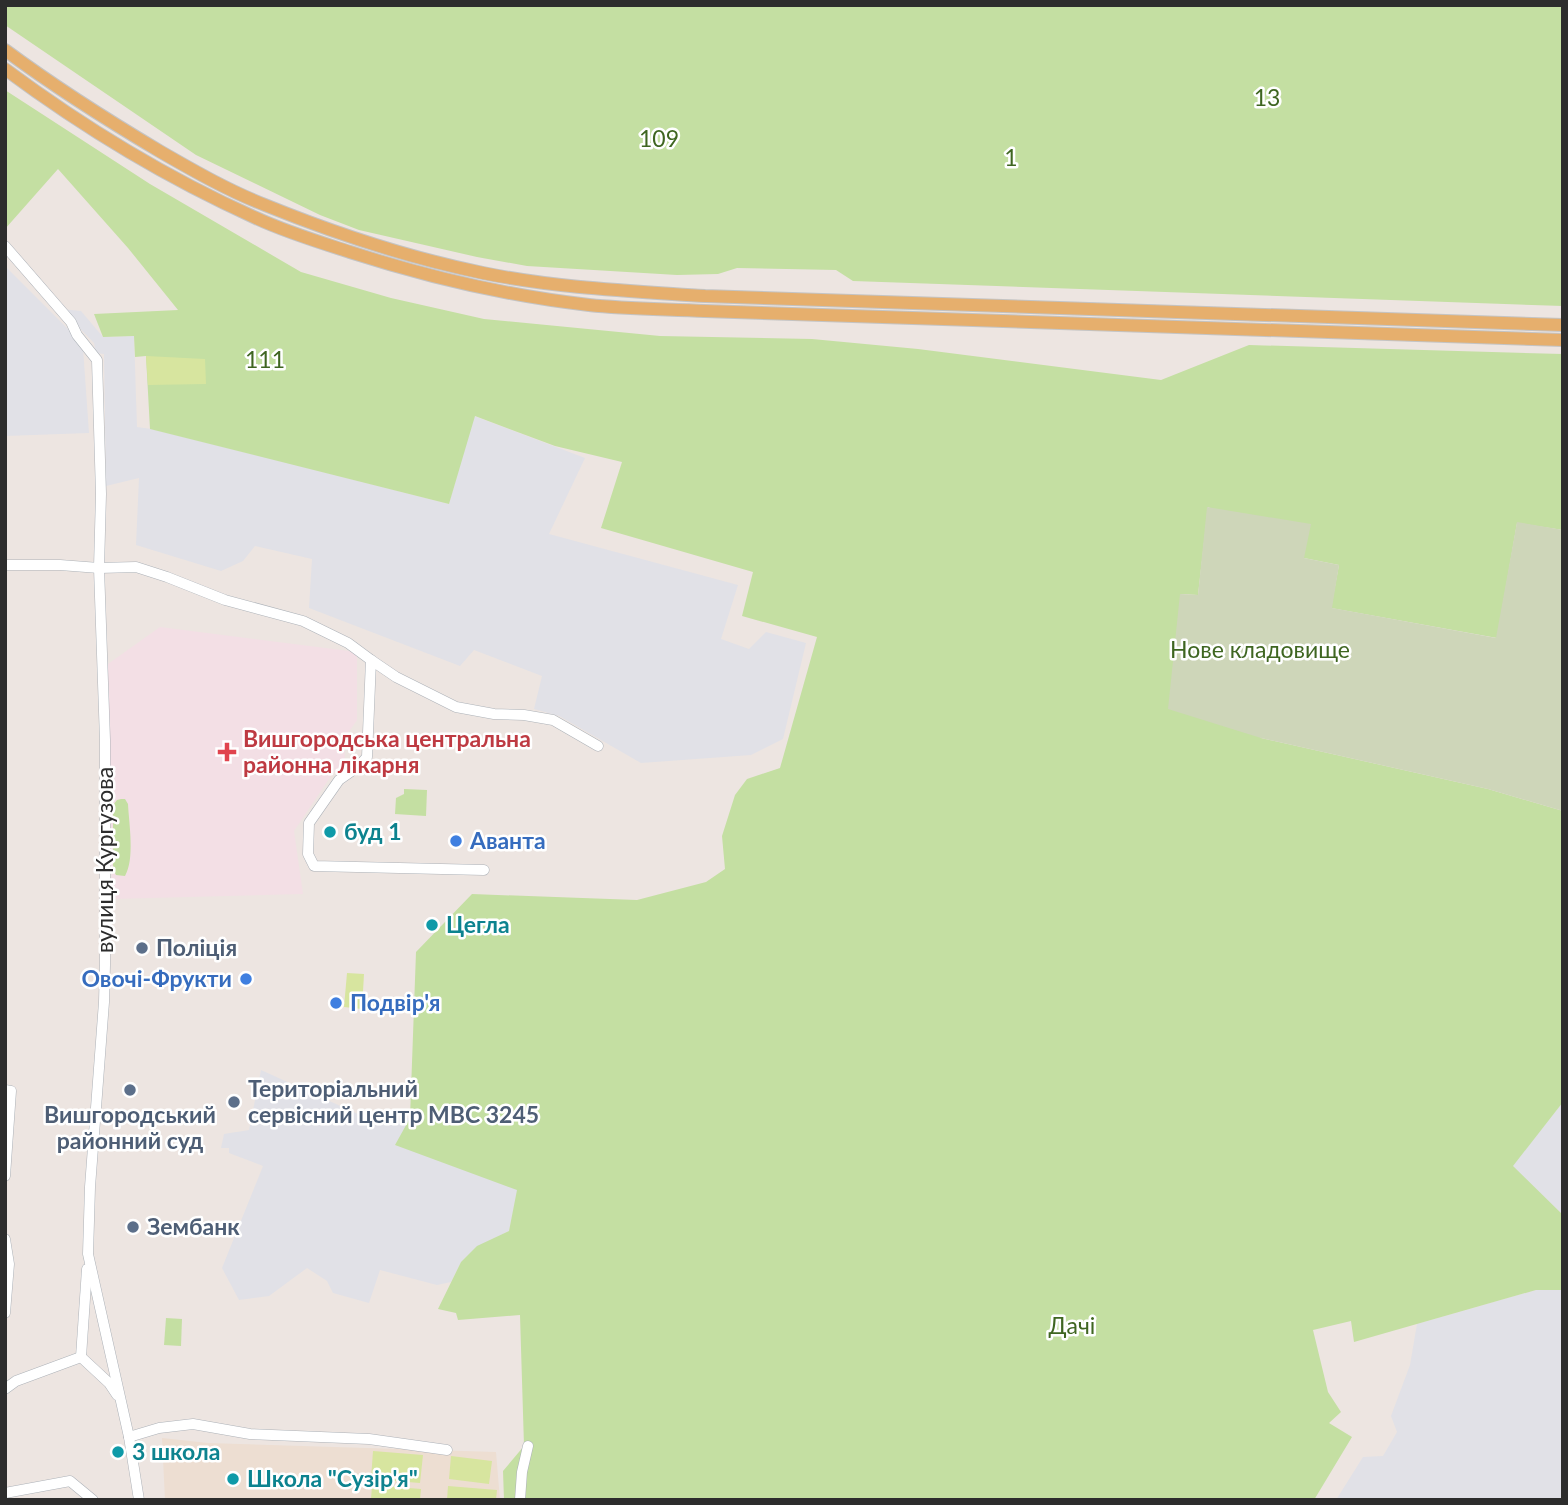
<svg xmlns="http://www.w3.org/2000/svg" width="1568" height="1505" font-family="Lato,sans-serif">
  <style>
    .industrial { fill: #e1e1e7 }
    .education { fill: #edded2 }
    .medical { fill: #f3dfe5 }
    .green { fill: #c4dfa2 }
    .cemetery { fill: #ced6b9 }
    .pitch { fill: #d7e59f }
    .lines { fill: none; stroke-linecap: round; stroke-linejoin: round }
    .minor-casing { stroke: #adb2b8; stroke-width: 11 }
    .major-casing { stroke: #c4c4c4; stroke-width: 14 }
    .minor { stroke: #fff; stroke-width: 10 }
    .major { stroke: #e6af6d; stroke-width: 12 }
    .health-dot { fill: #e0444e; stroke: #fff; stroke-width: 2.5 }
    .culture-dot { fill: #0f9aa8; stroke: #fff; stroke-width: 2.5 }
    .shop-dot { fill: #3f7fe0; stroke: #fff; stroke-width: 2.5 }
    .service-dot { fill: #5c6f8a; stroke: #fff; stroke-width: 2.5 }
    .labels { text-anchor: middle; stroke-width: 5; stroke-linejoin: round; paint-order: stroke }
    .park-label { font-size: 23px; fill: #3f6621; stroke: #fff }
    .health-label { font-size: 23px; font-weight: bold; fill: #be3a42; stroke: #fff; text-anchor: start }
    .culture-label { font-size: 23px; font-weight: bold; fill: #0d838f; stroke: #fff; text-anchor: start }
    .shop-label { font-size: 23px; font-weight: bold; fill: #366cbe; stroke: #fff; text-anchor: start }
    .street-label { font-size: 23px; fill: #2d2d2d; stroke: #fff }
    .service-label { font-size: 23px; font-weight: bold; fill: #4e5e75; stroke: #fff; text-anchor: start }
  </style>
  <rect width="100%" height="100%" fill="#ede5e1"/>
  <g class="industrial">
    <polygon points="5,266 72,333 83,348 89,433 5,436"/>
    <polygon points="61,309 81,311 103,337 134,336 137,427 159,430 449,504 474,416 585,458 549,534 738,585 721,639 749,649 766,632 806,643 783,739 751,755 641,763 559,716 534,709 542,676 474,650 460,666 309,608 312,559 255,546 243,561 221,571 136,545 139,478 106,486 104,354 96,353 94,343"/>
    <polygon points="261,1070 369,1119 410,1118 518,1190 509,1231 477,1247 461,1262 451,1282 437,1285 380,1270 369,1303 333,1293 327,1281 307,1268 269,1296 239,1300 222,1268 263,1166 229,1153 229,1148 221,1148 224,1134 249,1130"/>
    <polygon points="1563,1102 1563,1215 1512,1166"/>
    <polygon points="1536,1290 1563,1290 1563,1500 1336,1500 1363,1457 1383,1456 1397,1432 1391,1416 1410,1365 1417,1324"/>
  </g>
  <polygon class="education" points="162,1438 208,1443 496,1452 500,1500 165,1500"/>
  <polygon class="medical" points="160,627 357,652 357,720 344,739 345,765 333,773 294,831 303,894 112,899 108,664"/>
  <g class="green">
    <polygon points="5,5 1563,5 1563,306 853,281 836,270 737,268 718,274 677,275 527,266 477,257 359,230 320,215 196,155 5,25"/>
    <polygon points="5,90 150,184 301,272 391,298 484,319 660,336 812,339 918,349 1161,380 1249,345 1563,354 1563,530 1517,523 1497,638 1331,608 1339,565 1304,558 1208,507 1198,595 1180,594 1261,738 1488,789 1563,811 1563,1102 1513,1166 1563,1215 1563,1290 1536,1290 1354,1342 1351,1321 1313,1330 1328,1392 1341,1412 1329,1423 1352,1437 1314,1500 504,1500 503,1471 524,1446 520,1315 458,1320 456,1313 438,1309 461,1262 477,1246 509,1231 517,1190 395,1145 410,1118 416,952 472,894 637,900 706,882 725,869 722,836 735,795 747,779 780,768 817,637 742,616 753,572 601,528 622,462 555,446 475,416 449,504 150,429 146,356 135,357 134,336 103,337 94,314 178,310 128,248 58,169 5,229"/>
    <polygon points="404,789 427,790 426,816 395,814 396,798 404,794"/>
    <path d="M121 799H125L128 804C129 824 135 859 125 876L116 875 113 869V805L117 800Z"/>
    <polygon points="166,1318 182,1319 181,1346 164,1345"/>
  </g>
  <polygon class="cemetery" points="1207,507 1311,524 1304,558 1339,565 1332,608 1496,638 1517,522 1563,530 1563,811 1488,789 1261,738 1168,709 1180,594 1198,595"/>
  <g class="pitch">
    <polygon points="146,356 205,359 206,384 148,385"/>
    <polygon points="347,973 364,974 362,1009 344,1007"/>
    <polygon points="373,1451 423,1455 420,1483 371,1479"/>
    <polygon points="451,1456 492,1461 489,1484 449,1479"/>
    <polygon points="372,1485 421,1489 420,1500 371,1500"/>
    <polygon points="448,1486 497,1490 496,1500 447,1500"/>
  </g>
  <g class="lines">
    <defs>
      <g id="minor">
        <polyline points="5,246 71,322 77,335 97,360 101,494 99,568 105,740 105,965 104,1002 90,1187 88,1254 129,1437 139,1500"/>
        <polyline points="5,565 60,565 99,568 136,567 167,577 225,600 303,621 348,643 371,660 367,757 359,766 339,780 309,823 308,854 314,866 484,870"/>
        <polyline points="371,660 396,677 456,707 494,714 524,715 553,720 598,746"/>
        <polyline points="5,1090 11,1091 5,1176"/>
        <polyline points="5,1239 9,1264 5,1313"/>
        <polyline points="81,1357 87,1269"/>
        <polyline points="81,1357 109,1383 117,1395"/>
        <polyline points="5,1389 16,1381 81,1357"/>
        <polyline points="129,1437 159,1428 193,1424 250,1434 369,1439 447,1450"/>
        <polyline points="5,1493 70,1481 93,1500"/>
        <polyline points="520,1500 522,1472 528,1446"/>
      </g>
      <g id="major">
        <path d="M5 50C55 87 107 120 161 152 194 171 229 191 265 205 334 233 410 258 483 273 556 288 631 291 705 296L1563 325"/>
        <path d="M5 69C83 127 167 178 256 218 286 232 319 242 350 252 428 277 508 296 589 305 627 309 667 309 705 311L1563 340"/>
      </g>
    </defs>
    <use href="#minor" class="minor-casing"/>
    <use href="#major" class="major-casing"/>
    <use href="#minor" class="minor"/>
    <use href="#major" class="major"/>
  </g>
  <path class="health-dot" d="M223.5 741.5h7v7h7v7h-7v7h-7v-7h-7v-7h7z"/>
  <g class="culture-dot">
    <circle cx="330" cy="832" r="7"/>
    <circle cx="432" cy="925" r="7"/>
    <circle cx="118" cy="1452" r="7"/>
    <circle cx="233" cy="1479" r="7"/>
  </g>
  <g class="shop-dot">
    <circle cx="456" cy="841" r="7"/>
    <circle cx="246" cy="979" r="7"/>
    <circle cx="336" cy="1003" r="7"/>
  </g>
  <g class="service-dot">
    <circle cx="142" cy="948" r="7"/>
    <circle cx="130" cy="1090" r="7"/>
    <circle cx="234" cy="1102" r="7"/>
    <circle cx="133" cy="1227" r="7"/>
  </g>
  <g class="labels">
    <g class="park-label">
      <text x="1267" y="106">13</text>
      <text x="659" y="147">109</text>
      <text x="1011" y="166">1</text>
      <text x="265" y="368">111</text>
      <text x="1260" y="658">Нове кладовище</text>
      <text x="1072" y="1334">Дачі</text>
    </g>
    <g class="health-label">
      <text x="243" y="747">Вишгородська центральна<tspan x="243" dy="26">районна лікарня</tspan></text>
    </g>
    <g class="culture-label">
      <text x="344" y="840">буд 1</text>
      <text x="446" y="933">Цегла</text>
      <text x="132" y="1460">3 школа</text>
      <text x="247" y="1487">Школа "Сузір'я"</text>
    </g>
    <g class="shop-label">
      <text x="470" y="849">Аванта</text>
      <text x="232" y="987" text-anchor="end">Овочі-Фрукти</text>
      <text x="350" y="1011">Подвір'я</text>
    </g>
    <g class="street-label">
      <text transform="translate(105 860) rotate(-90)" y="8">вулиця Кургузова</text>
    </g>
    <g class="service-label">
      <text x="156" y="956">Поліція</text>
      <text x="248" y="1097">Територіальний<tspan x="248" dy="26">сервісний центр МВС 3245</tspan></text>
      <text x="130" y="1123" text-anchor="middle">Вишгородський<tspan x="130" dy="26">районний суд</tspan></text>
      <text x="147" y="1235">Зембанк</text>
    </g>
  </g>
  <rect width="1568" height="1505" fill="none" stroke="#2d2d2d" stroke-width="14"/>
</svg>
